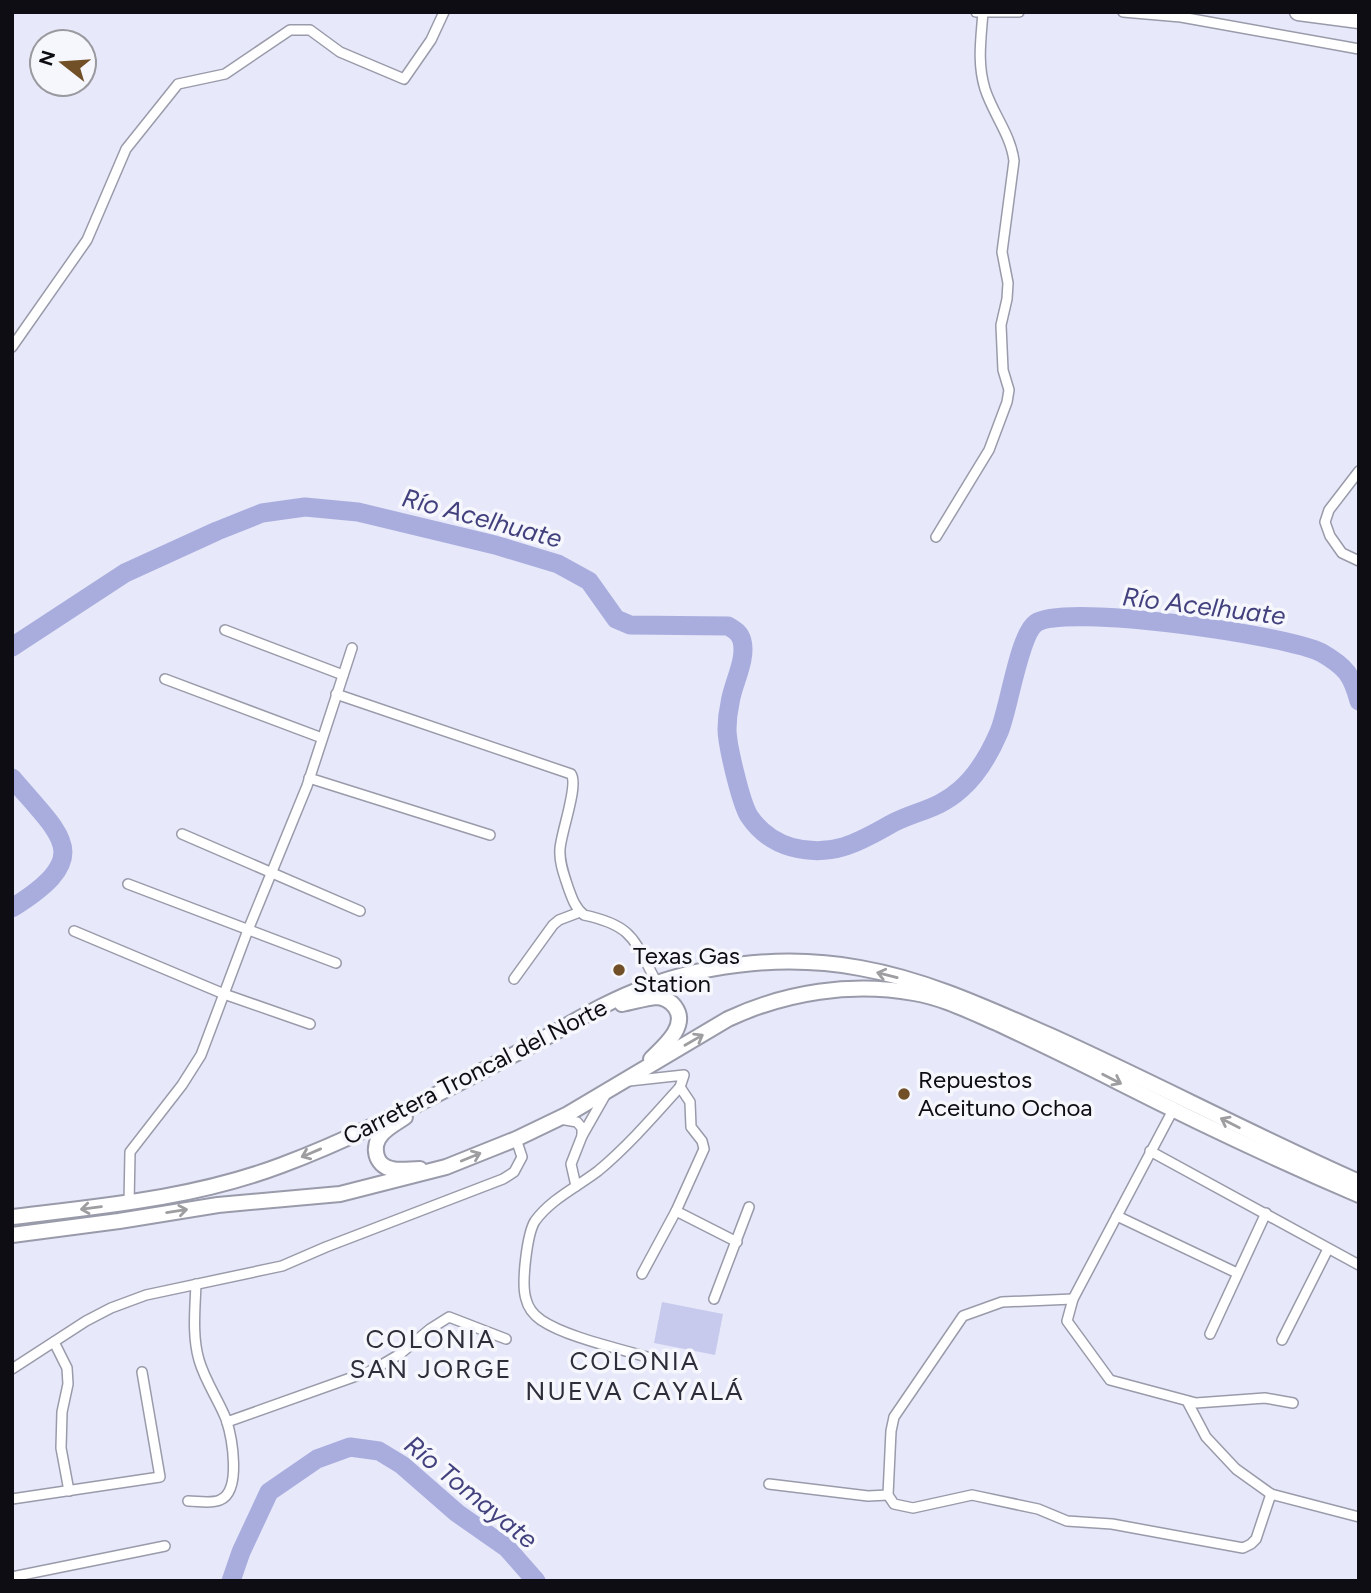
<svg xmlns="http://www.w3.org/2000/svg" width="1371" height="1593" font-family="Figtree,sans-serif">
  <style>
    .green { fill: #c7caec }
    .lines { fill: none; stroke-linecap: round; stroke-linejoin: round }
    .river { stroke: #a9adde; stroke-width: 19 }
    .street-casing { stroke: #999baa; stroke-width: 12 }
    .primary-casing { stroke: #999baa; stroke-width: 18 }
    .highway-casing { stroke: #999baa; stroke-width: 19 }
    .street { stroke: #fff; stroke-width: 9 }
    .primary { stroke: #fff; stroke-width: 14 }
    .highway { stroke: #fff; stroke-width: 16 }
    .oneway { stroke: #9e9ea1 }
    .poi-dot { fill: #715027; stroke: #f6f7fd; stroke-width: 2.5 }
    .labels { text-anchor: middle; stroke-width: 7; stroke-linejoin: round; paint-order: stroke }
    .poi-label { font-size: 24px; fill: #0d0d13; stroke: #f6f7fd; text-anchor: start }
    .street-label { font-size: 24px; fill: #0d0d13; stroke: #f6f7fd }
    .water-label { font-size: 26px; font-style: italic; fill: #42417e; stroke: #f6f7fd }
    .neighbourhood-label { font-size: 26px; letter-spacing: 2px; fill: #2d2e3a; stroke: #f6f7fd }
  </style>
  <rect width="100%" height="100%" fill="#e7e8f9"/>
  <polygon class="green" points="662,1302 723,1314 715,1355 654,1343"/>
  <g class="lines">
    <g class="river">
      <path d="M12 647 125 573 217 531 262 513 305 507 358 512 495 545 558 564 589 581 616 619 630 625 728 626C735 630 740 633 742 641 747 660 732 685 730 703 728 712 727 721 727 729 727 745 741 803 749 816 759 831 774 842 791 847 831 858 858 843 891 824 915 811 938 810 961 789 978 774 990 753 999 732 1009 709 1019 634 1036 623 1064 603 1288 635 1322 653 1346 667 1352 675 1359 701"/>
      <path d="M12 778C63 838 95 856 12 908"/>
      <polyline points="231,1581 241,1552 269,1492 317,1459 350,1447 379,1451 402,1465 457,1513 507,1548 536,1581"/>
    </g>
    <defs>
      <g id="street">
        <polyline points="976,12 1019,12"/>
        <polyline points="1123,12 1181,17 1359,49"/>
        <polyline points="12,347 87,240 126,149 178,84 225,74 290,30 310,30 340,52 404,79 431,40 444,12"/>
        <polyline points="1359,471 1329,510 1325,522 1330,536 1342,553 1359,561"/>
        <path d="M936 537 989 450 1007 402 1009 390 1003 370 1001 325 1007 299 1008 283 1002 252 1014 161C1011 135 993 114 985 89 977 63 981 39 983 12"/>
        <polyline points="225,630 343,675"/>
        <polyline points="165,679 322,738"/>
        <path d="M336 694 571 774C579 785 561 832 560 849 559 862 564 875 568 887 572 898 575 908 584 915 635 926 634 941 657 983"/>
        <polyline points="309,778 490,835"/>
        <polyline points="182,834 360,911"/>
        <polyline points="128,884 336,963"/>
        <polyline points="74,931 224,994 310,1024"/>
        <polyline points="514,979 553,925 559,920 580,912"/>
        <path d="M629 1081 684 1075 680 1087C654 1116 628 1146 598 1171 577 1187 551 1199 535 1221 527 1234 521 1284 526 1299 528 1308 534 1315 541 1320 566 1337 617 1348 647 1357"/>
        <polyline points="1173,1110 1073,1299 1067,1321 1110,1380 1196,1403 1265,1398 1293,1403"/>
        <polyline points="560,1119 577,1122 582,1128 582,1136"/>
        <polyline points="1150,1151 1359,1265"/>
        <polyline points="576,1186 571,1164 582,1136 607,1092"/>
        <polyline points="129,1204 130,1152 182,1085 201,1055 248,930 307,786 352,648"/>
        <polyline points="676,1211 737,1242"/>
        <polyline points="1117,1216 1237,1273"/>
        <polyline points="642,1274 676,1211 704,1149 702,1141 691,1127 690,1102 680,1087"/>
        <polyline points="714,1299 749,1207"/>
        <polyline points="1073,1299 1002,1302 963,1316 894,1417 891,1431 888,1495 894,1504 913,1508 972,1495 1038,1509 1067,1521 1112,1524 1243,1548 1251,1544 1256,1539 1271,1494"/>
        <polyline points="1210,1334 1266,1213"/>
        <polyline points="1282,1340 1328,1249"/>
        <polyline points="54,1342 67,1368 68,1384 62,1412 61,1448 69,1491"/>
        <polyline points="12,1369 86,1321 111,1308 146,1295 282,1266 326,1247 503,1179 514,1172 522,1157 516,1139"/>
        <polyline points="1187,1401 1206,1437 1236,1469 1271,1494 1359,1517"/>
        <polyline points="227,1422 373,1370 400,1354 430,1329 449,1317 506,1339"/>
        <polyline points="769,1484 868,1496 888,1495"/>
        <polyline points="12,1499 160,1477 142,1372"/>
        <path d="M188 1501C198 1501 211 1504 220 1500 242 1491 232 1437 226 1419 218 1399 205 1381 199 1360 192 1336 195 1309 196 1284"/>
        <polyline points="12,1577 165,1546"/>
      </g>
      <g id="primary">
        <path d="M622 1004C633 1002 645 998 656 997 663 997 671 1001 675 1007 689 1026 663 1047 651 1059"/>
        <path d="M405 1117C398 1122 388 1127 382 1134 371 1146 375 1166 392 1169 400 1171 411 1169 420 1169"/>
        <path d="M12 1217C104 1206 195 1198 282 1165 363 1135 440 1092 517 1053 560 1031 601 1003 646 987 713 962 790 955 860 968 928 980 989 1009 1051 1036 1155 1083 1255 1136 1359 1182"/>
        <path d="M12 1235 119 1221 218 1205 340 1194 446 1167 516 1139 568 1114 728 1019C786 992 851 982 914 993 944 998 971 1012 999 1024 1039 1043 1079 1062 1118 1082 1197 1122 1277 1160 1359 1195"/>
      </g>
      <polyline id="highway" points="1298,12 1359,20"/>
    </defs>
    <use href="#street" class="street-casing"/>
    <use href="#primary" class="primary-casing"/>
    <use href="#highway" class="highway-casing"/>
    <use href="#street" class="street"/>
    <use href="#primary" class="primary"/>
    <use href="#highway" class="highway"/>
  </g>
  <defs><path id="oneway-shaft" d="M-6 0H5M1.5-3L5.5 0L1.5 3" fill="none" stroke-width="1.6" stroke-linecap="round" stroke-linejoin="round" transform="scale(1.75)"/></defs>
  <g class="oneway">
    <use href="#oneway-shaft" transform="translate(887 975) rotate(-166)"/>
    <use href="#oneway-shaft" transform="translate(694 1040) rotate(-30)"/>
    <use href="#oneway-shaft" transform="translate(1112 1079) rotate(27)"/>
    <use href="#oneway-shaft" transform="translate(1230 1123) rotate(-153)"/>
    <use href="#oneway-shaft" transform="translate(311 1153) rotate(157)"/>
    <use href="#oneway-shaft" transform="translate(471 1157) rotate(-22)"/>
    <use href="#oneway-shaft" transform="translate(91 1208) rotate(173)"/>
    <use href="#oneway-shaft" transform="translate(177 1211) rotate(-9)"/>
  </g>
  <g class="poi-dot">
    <circle cx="619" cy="970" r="7"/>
    <circle cx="904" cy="1094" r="7"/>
  </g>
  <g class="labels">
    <g class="poi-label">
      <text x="633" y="964">Texas Gas<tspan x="633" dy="28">Station</tspan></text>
      <text x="918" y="1088">Repuestos<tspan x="918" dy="28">Aceituno Ochoa</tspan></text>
    </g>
    <g class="street-label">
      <text transform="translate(475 1072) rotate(-27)" y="8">Carretera Troncal del Norte</text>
    </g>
    <g class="water-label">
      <text transform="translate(482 518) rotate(15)" y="9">Río Acelhuate</text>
      <text transform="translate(1204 606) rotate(7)" y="9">Río Acelhuate</text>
      <text transform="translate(471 1492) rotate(39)" y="9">Río Tomayate</text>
    </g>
    <g class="neighbourhood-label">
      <text x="431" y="1348">COLONIA<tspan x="431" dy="30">SAN JORGE</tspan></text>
      <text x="635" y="1370">COLONIA<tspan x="635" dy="30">NUEVA CAYALÁ</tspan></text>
    </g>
  </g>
  <rect width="1371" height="1593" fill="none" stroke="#0d0d13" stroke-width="28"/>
  <g transform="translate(63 63) rotate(287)"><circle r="33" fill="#f6f7fd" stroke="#99999f" stroke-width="2"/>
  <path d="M0-5L12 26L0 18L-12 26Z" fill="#715027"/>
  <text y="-10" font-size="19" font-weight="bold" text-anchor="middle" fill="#0d0d13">N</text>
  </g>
</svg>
